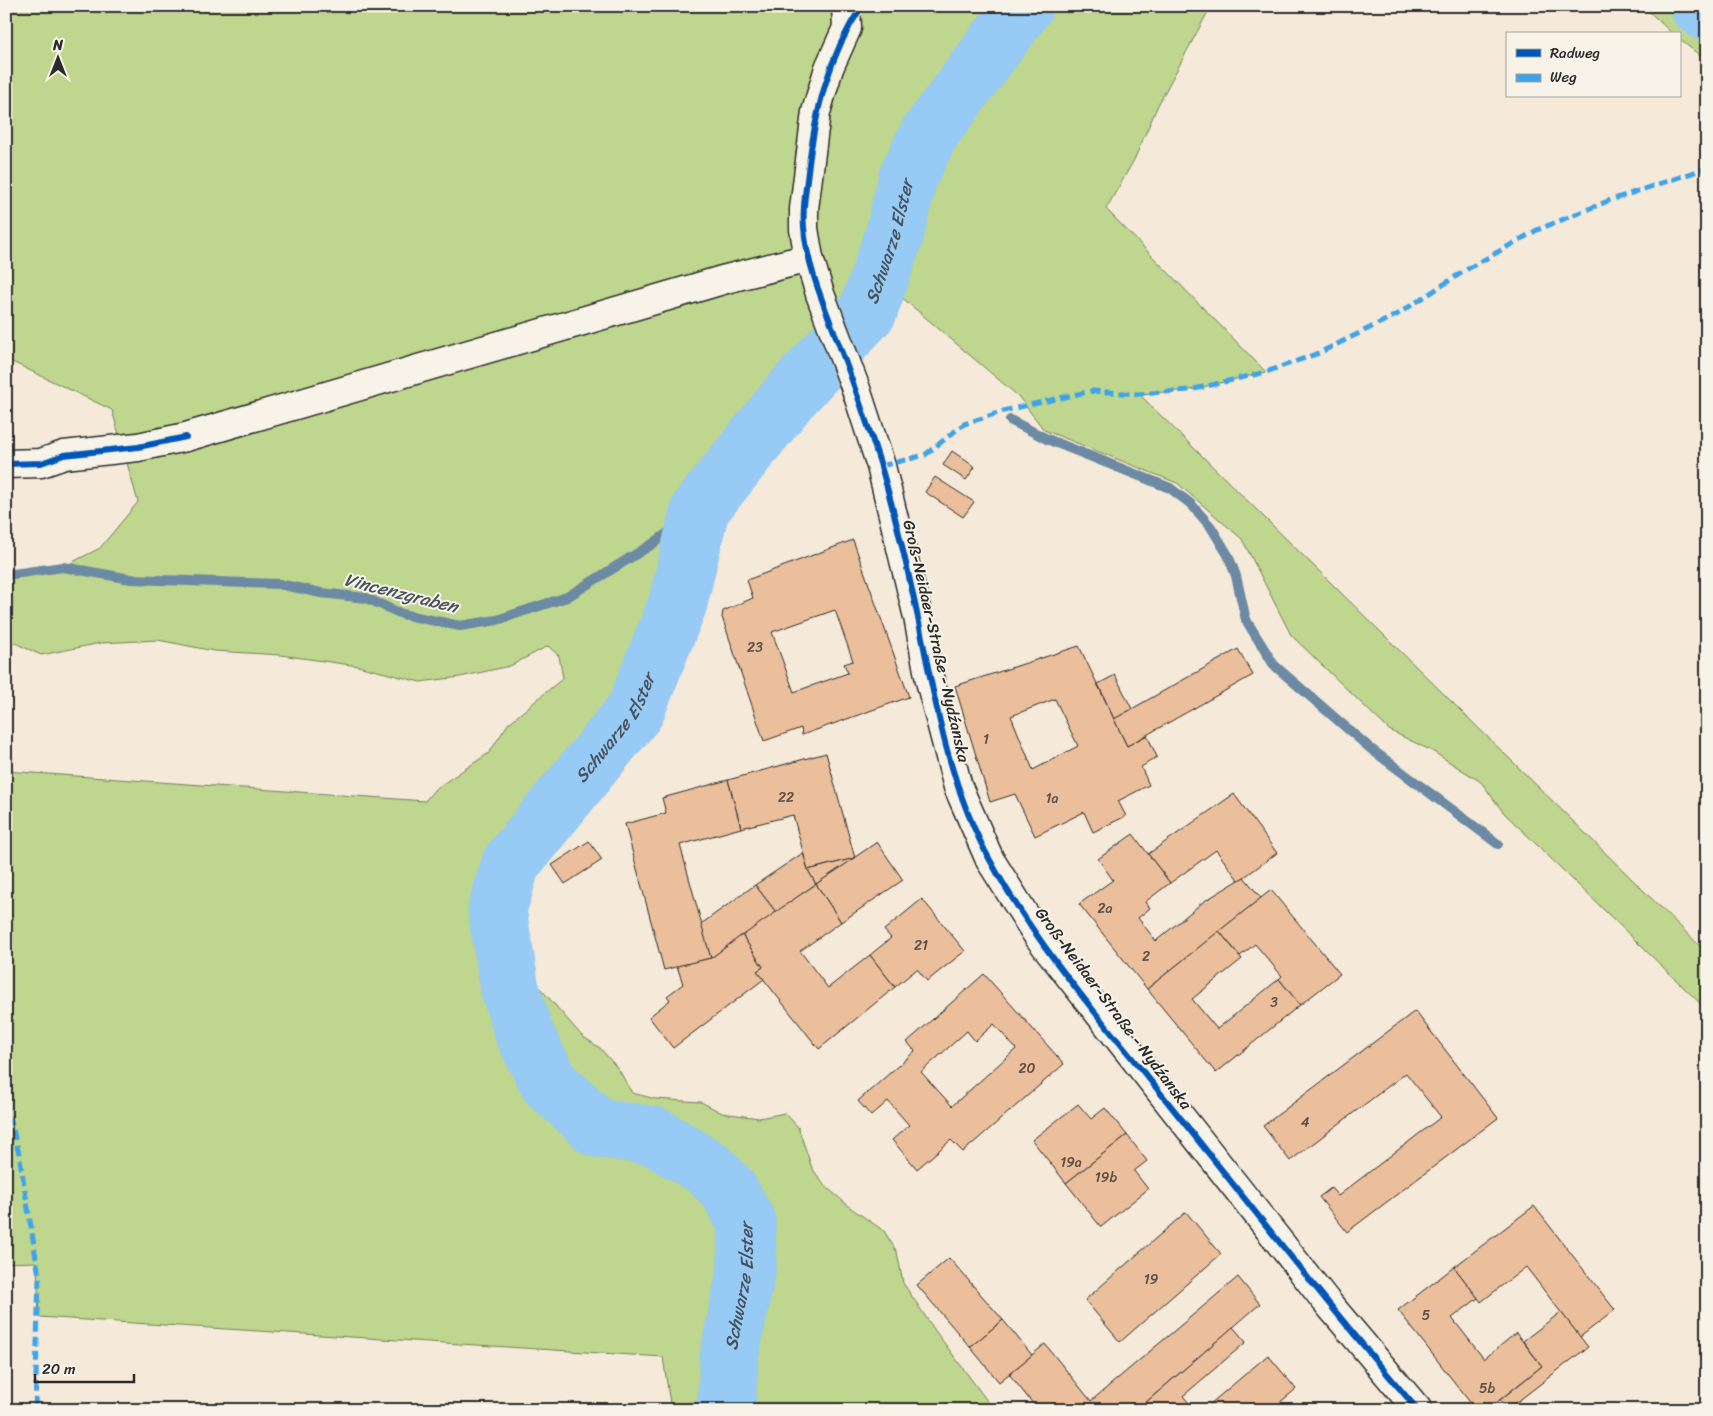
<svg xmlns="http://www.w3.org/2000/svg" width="1713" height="1416" font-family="Sriracha,sans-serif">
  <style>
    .green { fill: #bed68d; stroke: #74805c }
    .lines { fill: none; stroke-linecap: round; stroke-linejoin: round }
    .stream { stroke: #6c8aa4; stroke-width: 10 }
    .river { stroke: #97caf4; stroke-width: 59 }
    .building { fill: #ebbf9b; stroke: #2b2b2b; fill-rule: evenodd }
    .minor-casing { stroke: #2b2b2b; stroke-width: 31 }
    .minor { stroke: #f7f3e8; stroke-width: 28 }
    .quiet { stroke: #3ea3eb; stroke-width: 5; stroke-dasharray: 10 5; stroke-linecap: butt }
    .cycleway-casing { stroke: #f7f3e8; stroke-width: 9 }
    .cycleway { stroke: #0057b8; stroke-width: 6 }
    .labels { text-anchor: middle; stroke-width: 4; stroke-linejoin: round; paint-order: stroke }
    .number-label { font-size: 14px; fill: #5b5047 }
    .street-label { font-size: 16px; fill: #2b2b2b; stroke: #f7f3e8 }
    .water-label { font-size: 18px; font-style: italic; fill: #46535d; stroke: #f7f3e8 }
  </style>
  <rect width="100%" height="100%" fill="#f5e9d9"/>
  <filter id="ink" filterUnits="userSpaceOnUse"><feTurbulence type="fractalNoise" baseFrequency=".02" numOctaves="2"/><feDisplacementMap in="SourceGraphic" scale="10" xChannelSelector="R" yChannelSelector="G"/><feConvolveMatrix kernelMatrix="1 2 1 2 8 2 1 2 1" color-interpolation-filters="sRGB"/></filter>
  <g filter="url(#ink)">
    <g class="green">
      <polygon points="6,6 846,6 847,27 861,6 1211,6 1158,105 1134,160 1106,209 1266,372 1190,390 1139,394 1707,953 1707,1010 1503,812 1481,782 1432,751 1389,730 1291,635 1242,539 1177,483 1044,430 1018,396 880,279 868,311 789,397 700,509 678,603 635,711 511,863 497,910 520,965 582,1036 600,1048 619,1070 632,1093 656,1099 701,1102 722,1113 759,1118 785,1113 798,1127 812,1168 824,1185 851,1208 884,1231 897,1252 903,1283 936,1332 994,1410 671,1410 663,1357 39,1317 37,1262 6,1263 6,771 425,801 435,789 489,753 508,724 563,678 559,656 548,646 510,666 460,677 420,682 358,666 281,655 214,651 158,640 101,643 41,655 6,639 6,575 63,567 100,548 138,502 112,410 6,359"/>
      <polygon points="1643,6 1707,6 1707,61 1679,39 1679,34 1673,34"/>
    </g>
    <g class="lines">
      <g class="stream">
        <polyline points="1010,420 1047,439 1170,488 1191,504 1211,527 1228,555 1236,576 1246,620 1274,665 1371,749 1498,844"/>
        <polyline points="6,575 63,567 131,579 279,584 321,593 366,598 402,614 460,626 497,620 567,597 654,543 700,509"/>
      </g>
      <g class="river">
        <polyline points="1699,6 1707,12"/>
        <path id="s1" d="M726 1410 729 1357 747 1267 746 1221 728 1189 709 1169 654 1136 598 1128 549 1083 524 1033 510 989 497 910 511 863 635 711 678 603 700 509 789 397 868 311 894 236 908 177 929 134 1024 6"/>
      </g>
    </g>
    <g class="building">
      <polygon points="952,451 975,467 966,480 943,465"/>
      <polygon points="935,477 974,502 963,517 925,492"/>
      <path d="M853 540 909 697 802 735 801 728 764 741 722 617 723 611 753 598 747 580ZM835 610 853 661 844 664 848 673 794 692 772 632Z"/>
      <path d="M1079 646 1127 746 1147 735 1157 757 1141 767 1149 785 1118 801 1126 816 1093 832 1084 812 1035 836 1015 794 990 802 955 686ZM1055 699 1078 746 1033 770 1011 716Z"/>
      <polygon points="1238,649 1253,675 1127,746 1114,719"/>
      <polygon points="1115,675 1132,709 1114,719 1098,684"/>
      <polygon points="826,753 855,858 808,870 793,815 741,828 728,780"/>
      <polygon points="728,780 741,828 680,845 711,958 664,970 625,824 666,813 662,798"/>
      <polygon points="1234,794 1277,853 1239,881 1216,850 1170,883 1148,854"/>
      <polygon points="1133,834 1170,883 1145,902 1150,908 1138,918 1156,941 1203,902 1244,877 1261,898 1147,989 1079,904 1113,880 1098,859"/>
      <polygon points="589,841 602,860 565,884 552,865"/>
      <polygon points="877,842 903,880 841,922 816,884"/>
      <polygon points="803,853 808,870 816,884 776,912 755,885"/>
      <polygon points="855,858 816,884 808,870"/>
      <polygon points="816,884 841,922 800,951 828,988 870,955 895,987 819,1049 757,971 763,967 742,935"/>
      <polygon points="755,885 776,912 711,958 701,924"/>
      <polygon points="1271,890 1340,974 1300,1005 1279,979 1282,976 1255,944 1240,956 1219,931"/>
      <polygon points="922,899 965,951 927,981 917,969 895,987 870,955 891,938 884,930"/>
      <polygon points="1219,931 1242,959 1192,999 1217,1029 1279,979 1300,1005 1216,1073 1147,989"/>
      <polygon points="742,935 763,967 757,971 764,979 673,1048 649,1017 670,1000 667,996 683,984 677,966 711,958"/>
      <path d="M984 974 1064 1064 963 1152 951 1140 917 1169 892 1140 909 1125 888 1101 871 1116 858 1101 915 1051 907 1042ZM994 1024 1016 1049 952 1106 921 1072 967 1031 975 1041Z"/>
      <polygon points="1415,1011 1498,1118 1347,1232 1319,1197 1331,1188 1338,1196 1441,1117 1406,1073 1290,1161 1263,1126"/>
      <polygon points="1078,1104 1091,1119 1105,1108 1127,1135 1066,1183 1032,1140"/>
      <polygon points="1127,1135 1147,1161 1134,1171 1148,1189 1101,1227 1066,1183"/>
      <polygon points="1534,1206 1615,1310 1580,1337 1526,1267 1481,1302 1454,1267"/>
      <polygon points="1186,1212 1221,1254 1120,1342 1085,1300"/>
      <polygon points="949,1258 1003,1320 970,1347 917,1285"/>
      <polygon points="1454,1267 1478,1298 1452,1318 1484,1359 1516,1333 1542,1366 1487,1410 1476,1410 1398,1310"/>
      <polygon points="1238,1277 1260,1304 1137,1410 1038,1410 1009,1374 1045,1344 1091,1401"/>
      <polygon points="1561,1312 1588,1347 1508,1409 1500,1400 1542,1366 1523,1341"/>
      <polygon points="1003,1320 1032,1355 999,1382 970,1347"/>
      <polygon points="1233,1327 1246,1342 1183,1396 1195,1410 1149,1410 1144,1404"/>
      <polygon points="1268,1355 1296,1389 1271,1410 1203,1410"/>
    </g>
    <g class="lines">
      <defs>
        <g id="minor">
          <polyline points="846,6 847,28 829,68 816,112 804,209 804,229 809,258 820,294 856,389 881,466 918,617 930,681 958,787 990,860 1038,936 1326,1301 1418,1410"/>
          <polyline points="6,464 41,463 64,455 138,447 186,437 726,279 809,258"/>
        </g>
      </defs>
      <use href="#minor" class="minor-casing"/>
      <use href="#minor" class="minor"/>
      <g class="quiet">
        <polyline points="881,466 925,455 964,424 1007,410 1091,391 1138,394 1190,390 1266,372 1319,353 1398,314 1469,268 1537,230 1608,201 1707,168"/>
        <polyline points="6,1101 19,1154 39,1276 35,1410"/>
      </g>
      <defs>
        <g id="cycleway">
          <path d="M862 6C828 56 815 113 808 171 806 190 802 208 804 227 807 267 824 305 838 342 853 382 867 422 880 463 895 513 907 566 918 618 935 701 949 787 991 862 1038 948 1105 1024 1166 1100 1249 1204 1331 1309 1418 1410"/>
          <polyline points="6,464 41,463 64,455 138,447 186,437"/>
        </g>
      </defs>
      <use href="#cycleway" class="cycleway-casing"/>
      <use href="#cycleway" class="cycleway"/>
    </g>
  </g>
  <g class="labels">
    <g class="number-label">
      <text x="755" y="652">23</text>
      <text x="986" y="744">1</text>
      <text x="786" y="802">22</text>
      <text x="1052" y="803">1a</text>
      <text x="1105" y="913">2a</text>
      <text x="921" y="950">21</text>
      <text x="1146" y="961">2</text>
      <text x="1274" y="1007">3</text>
      <text x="1027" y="1073">20</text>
      <text x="1305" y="1127">4</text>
      <text x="1071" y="1167">19a</text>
      <text x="1106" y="1182">19b</text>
      <text x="1151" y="1284">19</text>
      <text x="1426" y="1320">5</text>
      <text x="1487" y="1393">5b</text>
    </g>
    <g class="street-label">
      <text transform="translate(937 641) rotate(77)" y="6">Groß-Neidaer-Straße - Nydźanska</text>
      <text transform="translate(1114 1008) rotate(53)" y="6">Groß-Neidaer-Straße - Nydźanska</text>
    </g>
    <g class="water-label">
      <text dy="6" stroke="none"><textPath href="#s1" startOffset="1415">Schwarze Elster</textPath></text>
      <text transform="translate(401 593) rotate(14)" y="6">Vincenzgraben</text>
      <text dy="6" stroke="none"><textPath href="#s1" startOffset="845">Schwarze Elster</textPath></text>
      <text dy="6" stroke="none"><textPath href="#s1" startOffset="125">Schwarze Elster</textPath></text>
    </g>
  </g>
  <rect width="1713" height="1416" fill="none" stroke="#f7f3e8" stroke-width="25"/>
  <rect x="12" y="12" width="1688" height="1391" fill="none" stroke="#2b2b2b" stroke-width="2" filter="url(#ink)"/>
  <rect x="1506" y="32" width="175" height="65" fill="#f7f3e8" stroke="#a5a39c"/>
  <rect x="1516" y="49" width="25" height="8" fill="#0057b8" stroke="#a5a39c"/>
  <text x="1550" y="58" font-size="15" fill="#2b2b2b">Radweg</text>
  <rect x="1516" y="74" width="25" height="8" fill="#3ea3eb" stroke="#a5a39c"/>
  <text x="1550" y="82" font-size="15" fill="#2b2b2b">Weg</text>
  <g transform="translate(58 58)" stroke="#f7f3e8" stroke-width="4" paint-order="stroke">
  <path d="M0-4L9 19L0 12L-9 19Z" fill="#2b2b2b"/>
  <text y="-8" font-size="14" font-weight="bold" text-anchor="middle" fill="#2b2b2b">N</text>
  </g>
  <path d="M35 1374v8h99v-8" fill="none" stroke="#2b2b2b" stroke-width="2.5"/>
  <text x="42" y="1374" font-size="15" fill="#2b2b2b" stroke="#f7f3e8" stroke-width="4" paint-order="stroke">20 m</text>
</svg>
